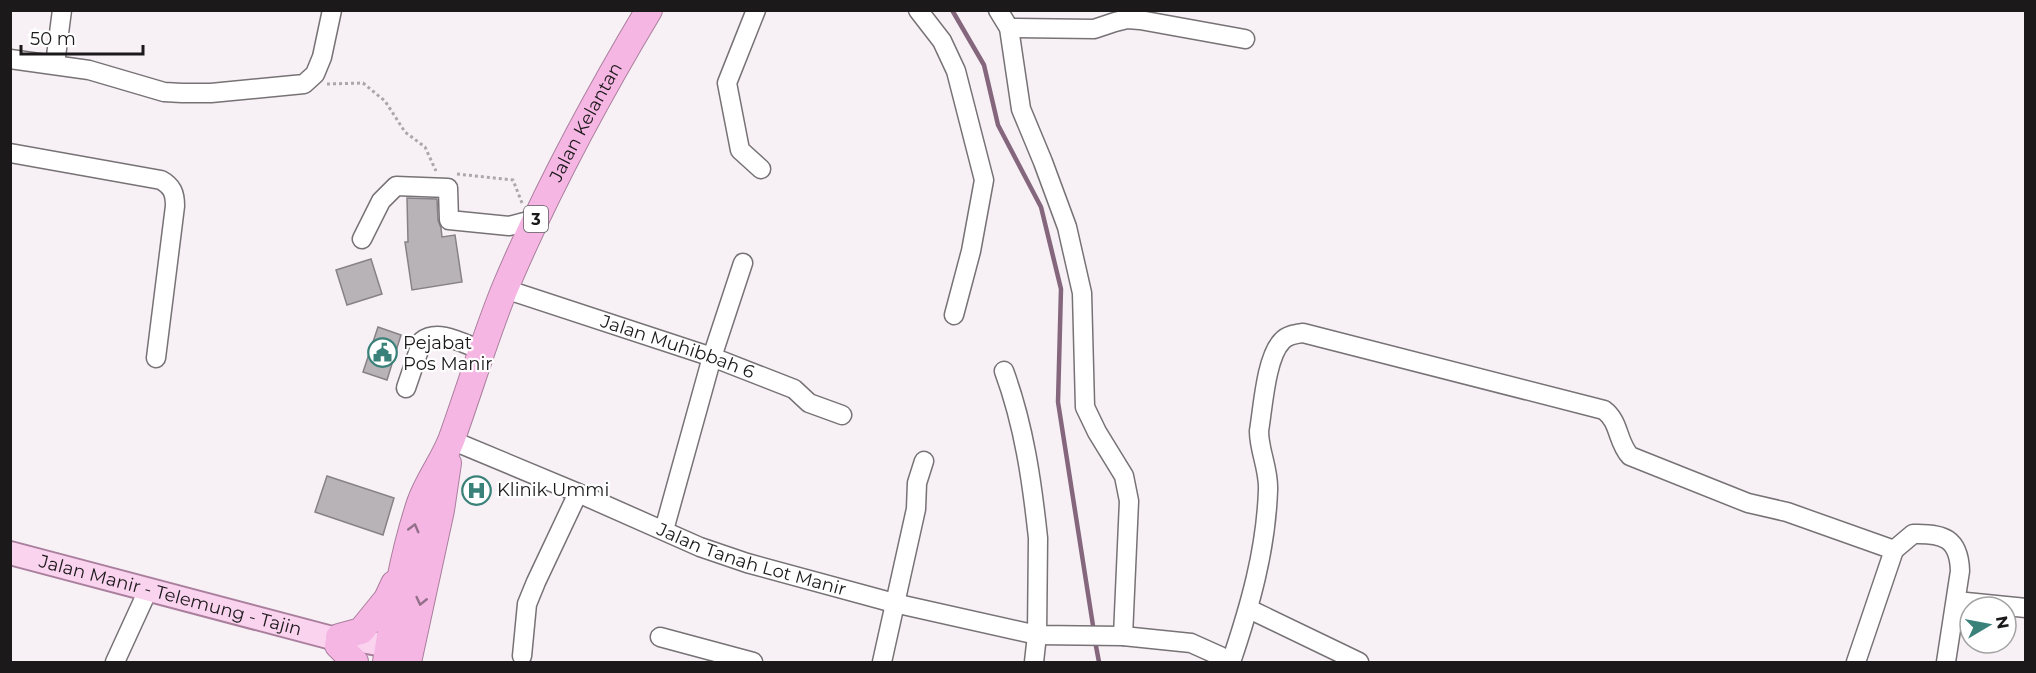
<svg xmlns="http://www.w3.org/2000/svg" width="2036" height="673" font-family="Montserrat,sans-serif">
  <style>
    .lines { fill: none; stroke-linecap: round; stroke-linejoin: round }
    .stream { stroke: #85677d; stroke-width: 4.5 }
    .building { fill: #b8b3b7; stroke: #878286; stroke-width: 1.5 }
    .minor-casing { stroke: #777275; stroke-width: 21 }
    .major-casing { stroke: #a97f9d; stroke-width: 26 }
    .highway-casing { stroke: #a97f9d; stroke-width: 28 }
    .path { stroke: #aba7aa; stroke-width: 3; stroke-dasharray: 3 3; stroke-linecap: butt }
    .minor { stroke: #fff; stroke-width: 18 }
    .major { stroke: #fad3ef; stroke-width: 22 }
    .highway { stroke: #f6b6e4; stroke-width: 26 }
    .oneway { stroke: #936f89 }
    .labels { text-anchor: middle; stroke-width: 4.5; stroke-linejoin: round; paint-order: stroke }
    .shield { fill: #fff; stroke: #5f5e5f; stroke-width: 1.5 }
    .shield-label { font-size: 16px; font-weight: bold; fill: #1b191a }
    .street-label { font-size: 18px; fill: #1b191a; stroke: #fff }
    .poi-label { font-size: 18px; fill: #1b191a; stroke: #fff; text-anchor: start }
  </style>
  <rect width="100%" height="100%" fill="#f7f1f5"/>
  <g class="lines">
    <g class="stream">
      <polyline points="952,10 984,65 998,125 1041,207 1061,289 1058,402 1094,632"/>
      <polyline points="1095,641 1099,662"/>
    </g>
  </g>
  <g class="building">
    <polygon points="407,198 437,199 438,220 441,228 442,237 455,235 462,282 412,290 405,242 408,242"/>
    <polygon points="371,259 382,294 347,305 336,270"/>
    <polygon points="378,327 401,335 387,380 363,372"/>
    <polygon points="327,476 394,498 383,535 315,512"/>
  </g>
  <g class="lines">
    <defs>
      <g id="minor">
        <polyline points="756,10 727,83 740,150 761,169"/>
        <polyline points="918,10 942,41 956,71 984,180 971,251 954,315"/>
        <polyline points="998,10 1009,28 1021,109 1043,162 1067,227 1082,293 1085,407 1097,432 1124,476 1129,501 1123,636"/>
        <polyline points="1009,28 1094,29 1115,22 1127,19 1140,20 1245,39"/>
        <polyline points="10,59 89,70 164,92 182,93 211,93 304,84 315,74 322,57 332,10"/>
        <polyline points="55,64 62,10"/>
        <path d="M10 153 161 180C172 186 175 193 175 206L156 358"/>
        <polyline points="362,239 381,201 396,186 448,188 449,220 509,226 536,219"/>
        <path id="s1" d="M505 289 712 357 794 389 809 403 842 415"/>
        <path d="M1004 371C1024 425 1032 482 1038 538L1037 635 1123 636 1191 643 1220 656 1230 662"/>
        <path d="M406 388 422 341C438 328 464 344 481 350"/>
        <path id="s2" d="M451 440 578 493 700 547 747 563 894 603 1037 635 1034 662"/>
        <polyline points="664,530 712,357 743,263"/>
        <path d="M1894 550 1913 534C1943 533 1959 538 1960 571L1946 662"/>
        <polyline points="1956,601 2026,608"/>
        <polyline points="1249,609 1359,662"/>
        <polyline points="660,637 753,662"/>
        <polyline points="522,656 527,604 536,582 578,493"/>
        <polyline points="115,662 148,590"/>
        <polyline points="882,662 916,509 917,483 924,461"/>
        <path d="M1231 662C1250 606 1266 550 1268 490 1269 469 1259 451 1259 431 1263 407 1266 357 1282 341 1287 335 1296 334 1303 333L1604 410C1620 422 1617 442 1630 456L1748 503 1787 512 1894 550 1856 662"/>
      </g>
      <g id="major">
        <path id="s3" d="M10 553 332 638 339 637 405 649"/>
      </g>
      <g id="highway">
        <polyline points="339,637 361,631 387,599 394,584"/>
        <polyline points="338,645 355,662"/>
        <path id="s4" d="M386 662C394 609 403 554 420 503 428 480 444 460 452 438 470 388 485 337 505 288 546 191 595 100 649 10"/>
        <polyline points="408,662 441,510 448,463"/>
      </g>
    </defs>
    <use href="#minor" class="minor-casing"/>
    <use href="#major" class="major-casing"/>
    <use href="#highway" class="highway-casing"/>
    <g class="path">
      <polyline points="327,84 363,83 385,101 405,132 425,147 436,171"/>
      <polyline points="457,174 513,180 522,203"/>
    </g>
    <use href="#minor" class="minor"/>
    <use href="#major" class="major"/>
    <use href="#highway" class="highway"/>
  </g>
  <defs><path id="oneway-chevron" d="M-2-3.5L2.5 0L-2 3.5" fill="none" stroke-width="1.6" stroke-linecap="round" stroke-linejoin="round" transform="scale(1.5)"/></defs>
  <g class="oneway">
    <use href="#oneway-chevron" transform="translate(414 528) rotate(-75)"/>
    <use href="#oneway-chevron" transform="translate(421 601) rotate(103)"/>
  </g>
  <defs>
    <symbol id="civic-ring" viewBox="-11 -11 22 22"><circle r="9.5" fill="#fff" stroke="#3a817a" stroke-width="1.5"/><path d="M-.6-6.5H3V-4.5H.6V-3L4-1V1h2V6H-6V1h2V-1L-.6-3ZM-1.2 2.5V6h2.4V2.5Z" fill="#3a817a"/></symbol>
    <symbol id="hospital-ring" viewBox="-11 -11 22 22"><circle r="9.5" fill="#fff" stroke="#3a817a" stroke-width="1.5"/><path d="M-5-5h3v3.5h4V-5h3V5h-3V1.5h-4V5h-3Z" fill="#3a817a"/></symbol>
  </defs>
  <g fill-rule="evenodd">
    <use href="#civic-ring" x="366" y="336" width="33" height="33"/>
    <use href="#hospital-ring" x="460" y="474" width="33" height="33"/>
  </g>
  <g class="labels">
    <rect class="shield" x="524" y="206" width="24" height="26" rx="4.5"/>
    <g class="shield-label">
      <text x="536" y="225">3</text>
    </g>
    <g class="street-label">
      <text dy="6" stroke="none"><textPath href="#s4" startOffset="579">Jalan Kelantan</textPath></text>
      <text dy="6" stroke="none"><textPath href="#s1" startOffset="182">Jalan Muhibbah 6</textPath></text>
      <text dy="6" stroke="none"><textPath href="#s2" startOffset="324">Jalan Tanah Lot Manir</textPath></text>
      <text dy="6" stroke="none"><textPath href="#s3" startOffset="166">Jalan Manir - Telemung - Tajin</textPath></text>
    </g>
    <g class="poi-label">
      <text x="403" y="349">Pejabat<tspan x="403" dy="21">Pos Manir</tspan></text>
      <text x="497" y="496">Klinik Ummi</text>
    </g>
  </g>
  <rect width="2036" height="673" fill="none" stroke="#1b191a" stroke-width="24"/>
  <g transform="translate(1988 625) rotate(80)"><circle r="28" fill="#ffffff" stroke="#a4a3a3" stroke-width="1.5"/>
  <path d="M0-4.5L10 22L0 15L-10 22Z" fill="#3a817a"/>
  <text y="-9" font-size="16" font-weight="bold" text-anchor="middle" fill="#1b191a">N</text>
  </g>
  <path d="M21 45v9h122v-9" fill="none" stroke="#1b191a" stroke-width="3"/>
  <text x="30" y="45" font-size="18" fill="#1b191a" stroke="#ffffff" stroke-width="4.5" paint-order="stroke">50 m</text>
</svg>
